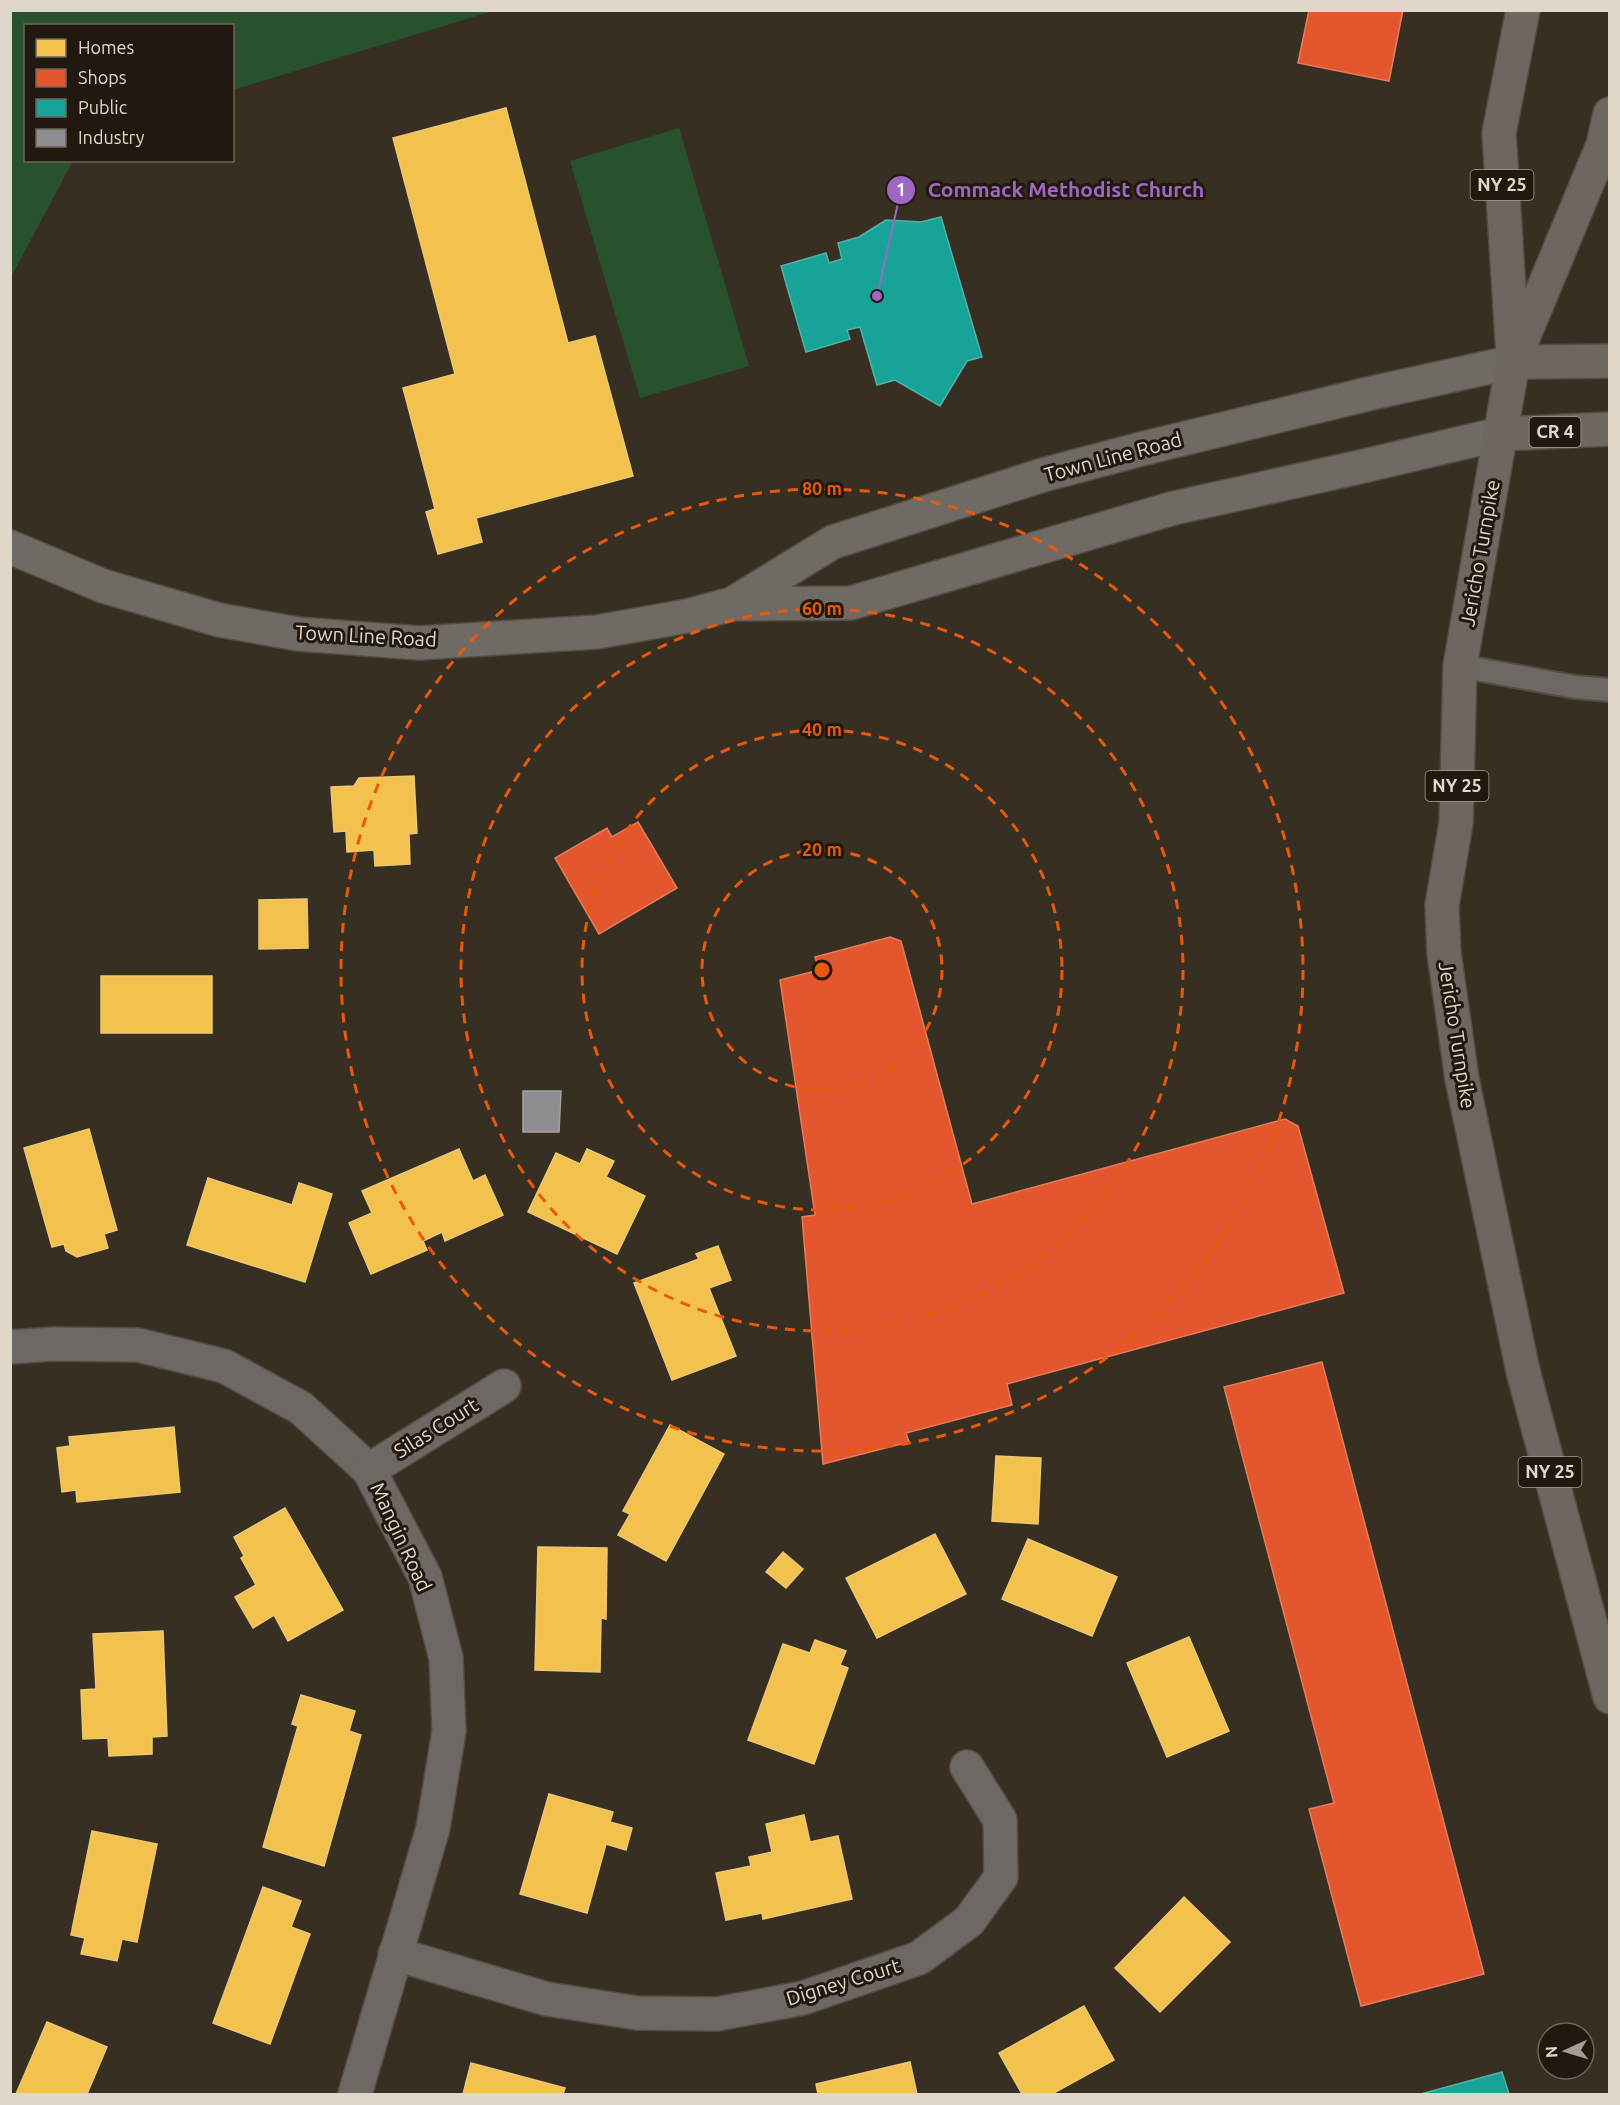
<svg xmlns="http://www.w3.org/2000/svg" width="1620" height="2105" font-family="Ubuntu,sans-serif">
  <style>
    .green { fill: #28522d }
    .homes { fill: #f2c14e; stroke: #edc773; stroke-width: 1.5 }
    .shops { fill: #e4572e; stroke: #e37d5c; stroke-width: 1.5 }
    .public { fill: #17a398; stroke: #53b2a7; stroke-width: 1.5 }
    .industry { fill: #8d8d92; stroke: #a6a3a2; stroke-width: 1.5 }
    .lines { fill: none; stroke-linecap: round; stroke-linejoin: round }
    .service-casing { stroke: #554c43; stroke-width: 26 }
    .minor-casing { stroke: #554c43; stroke-width: 36 }
    .secondary-casing { stroke: #554c43; stroke-width: 36 }
    .primary-casing { stroke: #554c43; stroke-width: 36 }
    .service { stroke: #6d6864; stroke-width: 22 }
    .minor { stroke: #6d6864; stroke-width: 33 }
    .secondary { stroke: #6f6a64; stroke-width: 33 }
    .primary { stroke: #6e6760; stroke-width: 33 }
    .ring { fill: none; stroke: #e8590c; stroke-width: 3; stroke-dasharray: 10 8 }
    .labels { text-anchor: middle; stroke-width: 6; stroke-linejoin: round; paint-order: stroke }
    .shield { fill: #211910; stroke: #a79d92; stroke-width: 1.5 }
    .shield-label { font-size: 18px; font-weight: bold; fill: #e0d6c9 }
    .street-label { font-size: 20px; fill: #e0d6c9; stroke: #211910 }
    .centre { fill: #e8590c; stroke: #211910; stroke-width: 3 }
    .ring-label { font-size: 18px; text-anchor: middle; font-weight: bold; fill: #e8590c; stroke: #211910; stroke-width: 6; stroke-linejoin: round; paint-order: stroke }
    .leader { fill: none; stroke: #9e68c2; stroke-width: 2 }
    .callout-dot { fill: #9e68c2; stroke: #211910; stroke-width: 2 }
    .mark-label { font-size: 18px; text-anchor: middle; font-weight: bold; fill: #fff }
    .callout-label { font-size: 21px; text-anchor: middle; font-weight: bold; fill: #9e68c2; stroke: #211910; stroke-width: 6; stroke-linejoin: round; paint-order: stroke }
  </style>
  <rect width="100%" height="100%" fill="#382f23"/>
  <g class="green">
    <polygon points="11,10 493,10 493,11 233,90 232,26 26,26 26,160 73,161 11,277"/>
    <polygon points="679,128 749,366 640,398 570,161"/>
  </g>
  <g class="homes">
    <polygon points="506,108 568,343 595,336 633,476 476,518 482,542 438,554 426,512 435,509 403,388 455,374 393,138"/>
    <polygon points="414,776 417,833 409,834 410,864 375,866 374,850 347,852 346,831 334,832 331,787 354,786 359,778"/>
    <polygon points="307,899 308,948 259,949 259,900"/>
    <rect x="101" y="976" width="111" height="57"/>
    <polygon points="89,1129 117,1230 104,1234 108,1248 77,1257 66,1251 64,1244 52,1247 24,1148"/>
    <polygon points="459,1149 473,1181 485,1175 503,1215 445,1241 442,1232 423,1241 427,1250 371,1274 349,1223 372,1213 362,1191"/>
    <polygon points="587,1149 614,1161 606,1177 645,1196 617,1254 528,1212 556,1153 580,1164"/>
    <polygon points="208,1178 292,1205 299,1183 332,1194 305,1282 187,1245"/>
    <polygon points="718,1246 731,1280 709,1288 736,1356 672,1380 634,1283 699,1259 696,1254"/>
    <polygon points="670,1425 724,1454 666,1561 618,1535 630,1514 623,1511"/>
    <polygon points="174,1427 180,1492 77,1502 76,1490 62,1492 57,1448 70,1446 69,1437"/>
    <polygon points="996,1456 1041,1458 1038,1524 992,1521"/>
    <polygon points="285,1508 343,1610 288,1641 274,1615 253,1628 235,1597 256,1585 241,1558 244,1556 234,1537"/>
    <polygon points="935,1534 966,1594 877,1638 846,1578"/>
    <polygon points="1028,1539 1117,1577 1092,1636 1002,1599"/>
    <polygon points="538,1547 607,1548 606,1619 601,1618 600,1672 535,1670"/>
    <polygon points="783,1552 803,1569 786,1588 766,1572"/>
    <polygon points="163,1631 167,1736 152,1737 152,1754 109,1756 108,1738 83,1739 81,1690 96,1689 93,1634"/>
    <polygon points="1189,1637 1229,1731 1167,1757 1127,1663"/>
    <polygon points="815,1640 846,1651 840,1665 848,1668 814,1764 748,1740 783,1644 810,1653"/>
    <polygon points="301,1695 355,1711 349,1731 361,1735 324,1866 263,1847 298,1726 292,1724"/>
    <polygon points="549,1794 613,1812 610,1822 632,1828 626,1850 606,1844 587,1913 520,1894"/>
    <polygon points="804,1815 810,1842 838,1836 852,1899 763,1919 762,1913 726,1920 716,1873 751,1866 749,1857 772,1852 766,1824"/>
    <polygon points="92,1831 157,1844 137,1942 122,1939 117,1961 81,1954 85,1938 71,1935"/>
    <polygon points="263,1887 301,1901 291,1927 310,1934 270,2044 213,2023"/>
    <polygon points="1184,1897 1230,1942 1160,2012 1115,1968"/>
    <polygon points="1084,2006 1114,2060 1052,2094 1022,2094 999,2053"/>
    <polygon points="47,2022 107,2047 87,2094 16,2094"/>
    <polygon points="910,2062 917,2094 818,2094 816,2084"/>
    <polygon points="471,2063 565,2088 563,2094 463,2094"/>
  </g>
  <g class="shops">
    <polygon points="1309,10 1403,10 1389,81 1298,63"/>
    <polygon points="638,822 677,888 599,934 555,858 607,828 612,837"/>
    <polygon points="890,937 901,941 972,1204 1285,1119 1298,1126 1344,1293 1007,1384 1012,1405 906,1433 909,1442 823,1464 802,1217 815,1215 780,980 819,970 815,957"/>
    <polygon points="1322,1362 1484,1974 1361,2006 1309,1809 1334,1803 1224,1387"/>
  </g>
  <g class="public">
    <polygon points="941,217 982,357 967,361 940,406 895,380 877,385 860,327 847,330 850,339 806,352 781,266 826,253 829,263 842,259 838,243 859,237 886,220 921,222"/>
    <polygon points="1502,2072 1509,2094 1421,2094"/>
  </g>
  <polygon class="industry" points="523,1091 561,1091 559,1132 523,1132"/>
  <g class="lines">
    <defs>
      <polyline id="service" points="1460,666 1575,687 1610,690"/>
      <g id="minor">
        <polyline points="10,1347 54,1344 138,1345 224,1366 301,1408 369,1470 425,1577 446,1658 449,1731 433,1828 355,2094"/>
        <polyline points="369,1470 504,1386"/>
        <polyline points="395,1954 547,1999 637,2013 717,2014 803,1998 919,1958 969,1921 1001,1877 1000,1820 967,1767"/>
      </g>
      <g id="secondary">
        <polyline points="10,547 103,586 219,620 298,634 419,643 597,632 687,616 732,604 851,603 1174,508 1355,468 1500,434"/>
        <polyline points="732,604 833,542 1043,475 1145,448 1372,393 1513,362"/>
      </g>
      <g id="primary">
        <polyline points="1610,114 1603,145 1513,362 1460,666 1456,823 1442,905 1444,953 1462,1079 1523,1371 1610,1697"/>
        <polyline points="1513,354 1499,133 1523,10"/>
        <polyline points="1513,362 1610,361"/>
        <polyline points="1500,434 1610,429"/>
      </g>
    </defs>
    <use href="#service" class="service-casing"/>
    <use href="#minor" class="minor-casing"/>
    <use href="#secondary" class="secondary-casing"/>
    <use href="#primary" class="primary-casing"/>
    <use href="#service" class="service"/>
    <use href="#minor" class="minor"/>
    <use href="#secondary" class="secondary"/>
    <use href="#primary" class="primary"/>
  </g>
  <g class="ring">
    <circle cx="822" cy="970" r="120"/>
    <circle cx="822" cy="970" r="240"/>
    <circle cx="822" cy="970" r="361"/>
    <circle cx="822" cy="970" r="481"/>
  </g>
  <g class="labels">
    <g class="shield">
      <rect x="1470.5" y="170" width="63" height="30" rx="4.5"/>
      <rect x="1529.5" y="417" width="51" height="30" rx="4.5"/>
      <rect x="1425.5" y="771" width="63" height="30" rx="4.5"/>
      <rect x="1518.5" y="1457" width="63" height="30" rx="4.5"/>
    </g>
    <g class="shield-label">
      <text x="1502" y="191">NY 25</text>
      <text x="1555" y="438">CR 4</text>
      <text x="1457" y="792">NY 25</text>
      <text x="1550" y="1478">NY 25</text>
    </g>
    <g class="street-label">
      <text transform="translate(1113 457) rotate(-15)" y="7">Town Line Road</text>
      <text transform="translate(1480 553) rotate(-80)" y="7">Jericho Turnpike</text>
      <text transform="translate(366 636) rotate(3)" y="7">Town Line Road</text>
      <text transform="translate(1457 1035) rotate(81)" y="7">Jericho Turnpike</text>
      <text transform="translate(436 1428) rotate(-32)" y="7">Silas Court</text>
      <text transform="translate(401 1537) rotate(65)" y="7">Mangin Road</text>
      <text transform="translate(843 1982) rotate(-17)" y="7">Digney Court</text>
    </g>
  </g>
  <circle cx="822" cy="970" r="9" class="centre"/>
  <g class="ring-label">
    <text x="822" y="495">80 m</text>
    <text x="822" y="615">60 m</text>
    <text x="822" y="736">40 m</text>
    <text x="822" y="856">20 m</text>
  </g>
  <path class="leader" d="M877 296L901 190"/>
  <g class="callout-dot">
    <circle cx="877" cy="296" r="6"/>
    <circle cx="901" cy="190" r="15"/>
  </g>
  <g class="mark-label">
    <text x="901" y="196">1</text>
  </g>
  <g class="callout-label">
    <text x="1066" y="197">Commack Methodist Church</text>
  </g>
  <rect width="1620" height="2105" fill="none" stroke="#e0d6c9" stroke-width="24"/>
  <rect x="24" y="24" width="210" height="138" fill="#211910" stroke="#6d655a" stroke-width="1.5"/>
  <rect x="36" y="39" width="30" height="18" fill="#f2c14e" stroke="#6d655a" stroke-width="1.5"/>
  <text x="78" y="54" font-size="18" fill="#e0d6c9">Homes</text>
  <rect x="36" y="69" width="30" height="18" fill="#e4572e" stroke="#6d655a" stroke-width="1.5"/>
  <text x="78" y="84" font-size="18" fill="#e0d6c9">Shops</text>
  <rect x="36" y="99" width="30" height="18" fill="#17a398" stroke="#6d655a" stroke-width="1.5"/>
  <text x="78" y="114" font-size="18" fill="#e0d6c9">Public</text>
  <rect x="36" y="129" width="30" height="18" fill="#8d8d92" stroke="#6d655a" stroke-width="1.5"/>
  <text x="78" y="144" font-size="18" fill="#e0d6c9">Industry</text>
  <g transform="translate(1566 2051) rotate(266)"><circle r="28" fill="#211910" stroke="#6d655a" stroke-width="1.5"/>
  <path d="M0-4.5L10 22L0 15L-10 22Z" fill="#a59c8f"/>
  <text y="-9" font-size="16" font-weight="bold" text-anchor="middle" fill="#e0d6c9">N</text>
  </g>
</svg>
